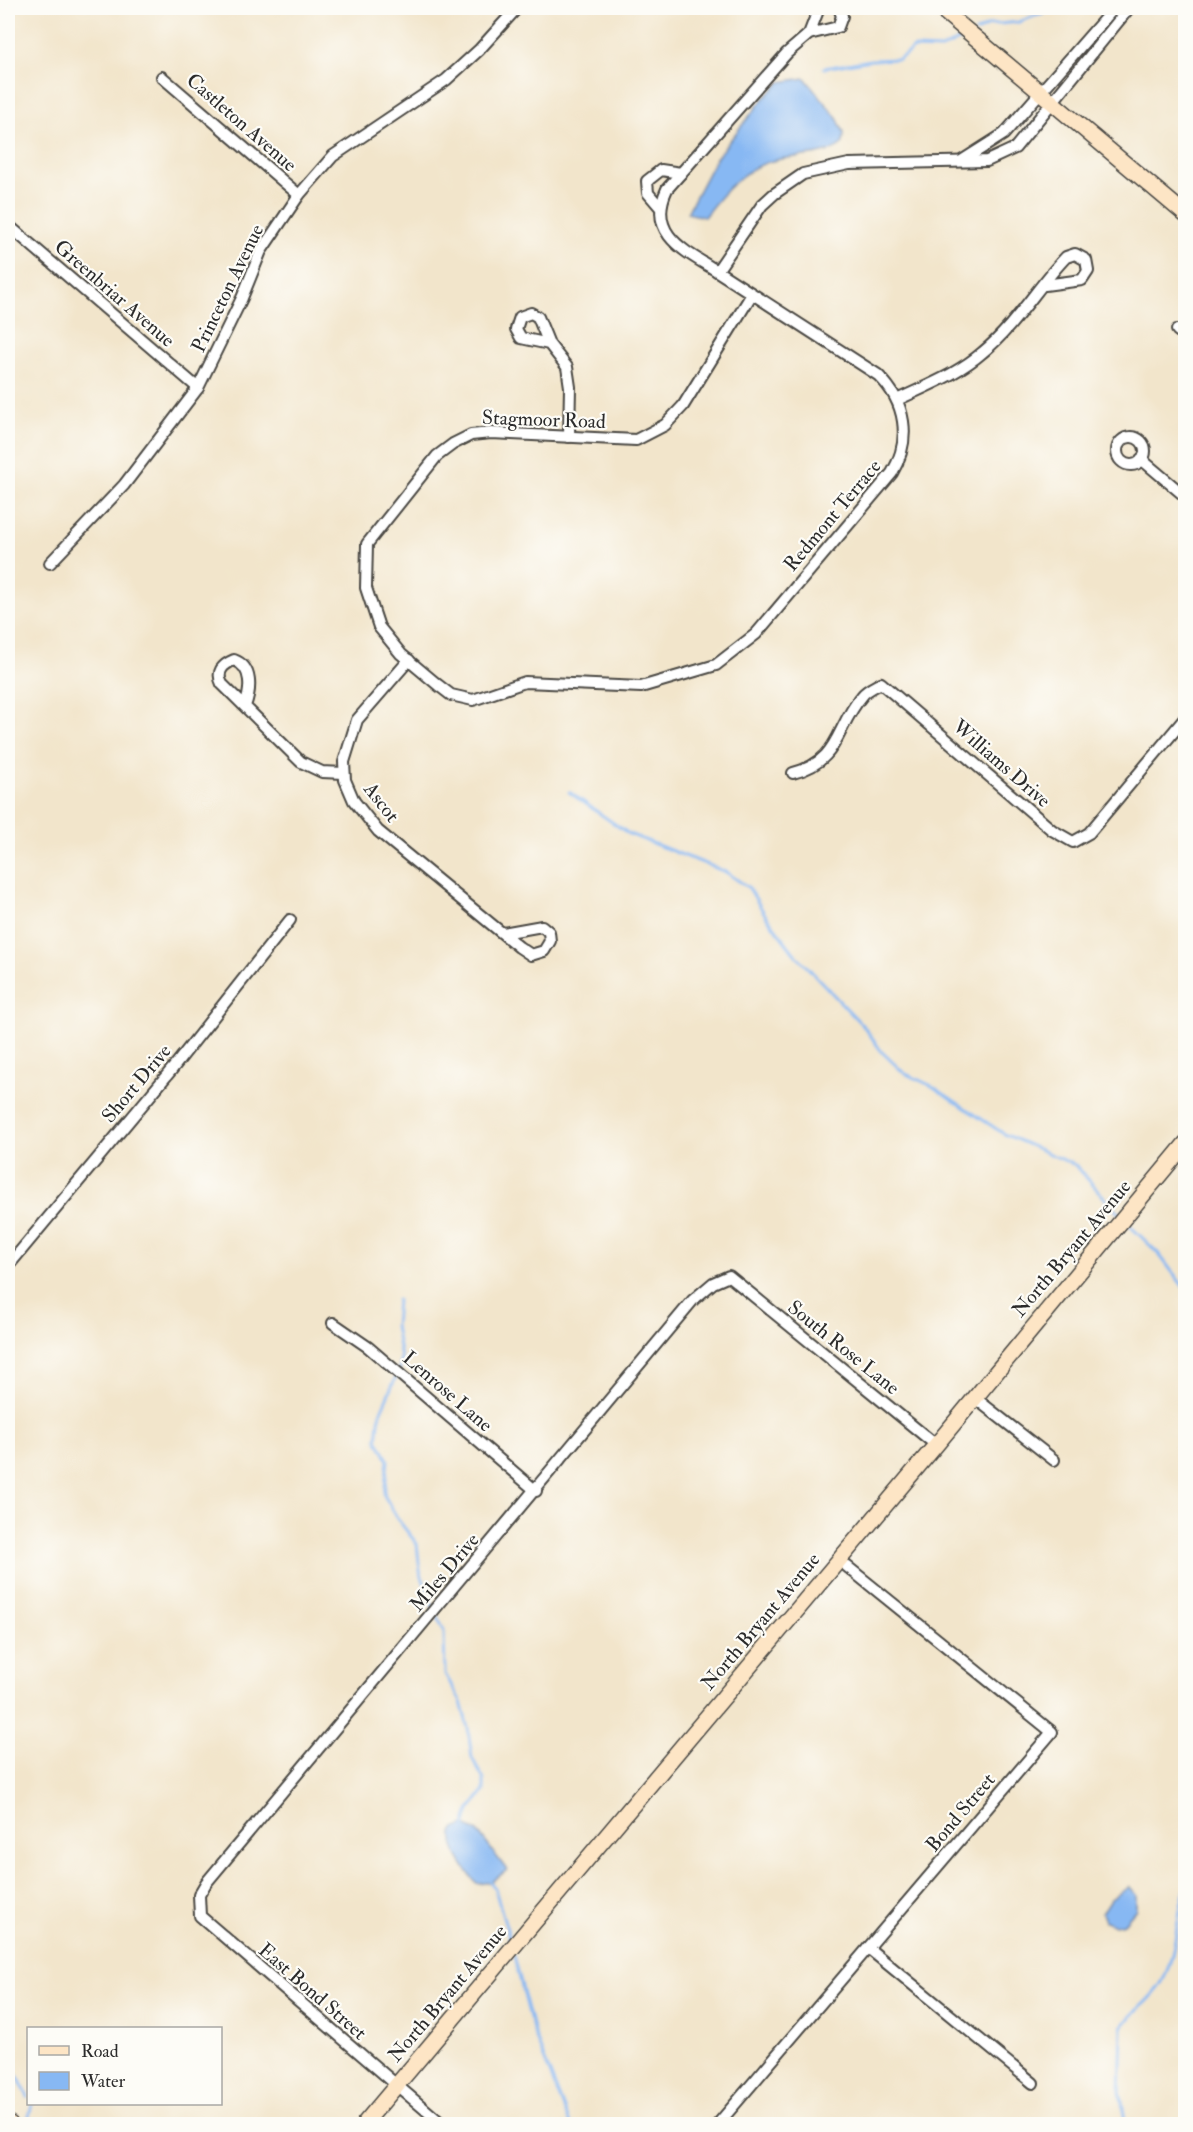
<svg xmlns="http://www.w3.org/2000/svg" width="1193" height="2132" font-family="'IM FELL Double Pica',serif">
  <style>
    .water { fill: #87b8f3; stroke: #59728f; stroke-width: 1.5 }
    .lines { fill: none; stroke-linecap: round; stroke-linejoin: round }
    .stream { stroke: #87b8f3; stroke-width: 3 }
    .street-casing { stroke: #494743; stroke-width: 14 }
    .secondary-casing { stroke: #494743; stroke-width: 18 }
    .street { stroke: #fff; stroke-width: 10 }
    .secondary { stroke: #fde5c5; stroke-width: 15 }
    .labels { text-anchor: middle; stroke-width: 4.5; stroke-linejoin: round; paint-order: stroke }
    .street-label { font-size: 20px; fill: #2b2b2b; stroke: #fdfcf7 }
  </style>
  <rect width="100%" height="100%" fill="#fdfcf7"/>
  <filter id="ink" filterUnits="userSpaceOnUse"><feTurbulence type="fractalNoise" baseFrequency=".0167" numOctaves="2"/><feDisplacementMap in="SourceGraphic" scale="12" xChannelSelector="R" yChannelSelector="G"/><feConvolveMatrix kernelMatrix="1 2 1 2 8 2 1 2 1" color-interpolation-filters="sRGB"/></filter>
  <filter id="wash" filterUnits="userSpaceOnUse"><feTurbulence type="fractalNoise" baseFrequency=".008" numOctaves="4" result="noise"/><feDisplacementMap in="SourceGraphic" scale="24" xChannelSelector="R" yChannelSelector="G"/><feGaussianBlur stdDeviation="1.35" result="paint"/><feColorMatrix in="noise" values="0 0 0 0 0 0 0 0 0 0 0 0 0 0 0 0 0 1.4 0 .05"/><feComposite in="paint" operator="in"/></filter>
  <g filter="url(#wash)">
    <rect width="100%" height="100%" fill="#f2e5cb"/>
    <g class="water">
      <path d="M805 78 837 118 844 133 843 143C827 158 796 155 776 160 744 167 723 192 704 217L687 213 716 158 763 99 781 82Z"/>
      <path d="M465 1825 478 1832 507 1870 491 1882 479 1884 475 1882C465 1867 448 1849 454 1829Z"/>
      <polygon points="1129,1887 1136,1895 1136,1909 1124,1923 1115,1925 1105,1921 1102,1913 1111,1899"/>
    </g>
    <g class="lines">
      <g class="stream">
        <polyline points="976,32 989,25 1019,22 1055,8"/>
        <polyline points="824,68 871,60 899,59 914,48 941,49 965,37"/>
        <polyline points="569,792 629,834 726,872 749,888 766,916 794,953 865,1028 882,1052 904,1073 932,1086 1004,1134 1075,1165 1121,1216"/>
        <polyline points="1127,1223 1158,1253 1186,1290"/>
        <polyline points="397,1300 395,1326 401,1358 400,1368 380,1413 377,1439 388,1460 384,1495 399,1521 417,1544 420,1571 433,1607"/>
        <polyline points="436,1613 444,1631 445,1674 461,1702 468,1728 472,1758 484,1780 484,1791 470,1810 465,1826"/>
        <polyline points="489,1879 495,1889 511,1943"/>
        <polyline points="514,1956 534,2033 570,2124"/>
        <polyline points="8,2068 18,2077 28,2097"/>
        <polyline points="27,2124 32,2104"/>
        <path d="M1139 2124 1125 2121 1120 2091 1122 2027C1133 2011 1152 2000 1162 1982 1178 1952 1175 1917 1186 1888"/>
      </g>
    </g>
  </g>
  <g filter="url(#ink)">
    <g class="lines">
      <defs>
        <g id="street">
          <polyline points="809,34 819,8"/>
          <polyline points="162,77 299,195"/>
          <polyline points="963,160 1004,134 1114,8"/>
          <polyline points="660,207 648,193 647,181 661,170 681,173"/>
          <polyline points="8,225 198,388"/>
          <path d="M717 271C685 251 646 234 667 189L787 53 809 34 838 27 842 16 839 8"/>
          <path d="M752 294 683 406 665 425 636 440 491 433 471 435 453 444 437 456 367 544 366 588 379 627 401 654 438 685 451 695 473 700 525 682 641 687 716 665 756 634 892 473C912 439 906 402 878 375L717 271 762 205 774 194 803 174 849 164 987 161 1015 148 1129 8"/>
          <polyline points="1177,330 1186,337"/>
          <polyline points="549,344 521,338 516,329 520,317 531,313 538,317 549,344 567,367 570,387 569,437"/>
          <path d="M897 400C926 386 958 374 983 352 1016 325 1037 287 1066 257L1075 254 1086 260 1088 271 1082 280 1045 285"/>
          <circle cx="1131" cy="451" r="14"/>
          <polyline points="1141,459 1186,497"/>
          <polyline points="50,563 124,485 198,388 242,298 261,251 299,195 333,156 446,80 479,50 517,8"/>
          <polyline points="409,660 357,720 344,762 345,780 354,801 378,831 519,947 531,955 544,951 550,941 549,932 542,926 503,933"/>
          <path d="M245 706C251 690 253 667 234 660 222 665 216 672 222 684L301 762 322 772 344 773"/>
          <path d="M793 773C841 761 835 727 862 696 866 690 874 687 881 683L1052 830 1073 842 1089 833 1186 717"/>
          <polyline points="8,1266 173,1068 290,920"/>
          <polyline points="333,1323 368,1347 536,1491"/>
          <polyline points="975,1398 1054,1460"/>
          <polyline points="868,1948 1033,2083"/>
          <polyline points="442,2124 200,1916 199,1895 206,1883 693,1300 713,1283 729,1276 936,1445"/>
          <polyline points="718,2124 1052,1732 839,1560"/>
        </g>
        <g id="secondary">
          <polyline points="940,8 1186,215"/>
          <polyline points="8,2123 10,2124"/>
          <polyline points="364,2124 936,1445 1186,1143"/>
        </g>
      </defs>
      <use href="#street" class="street-casing"/>
      <use href="#secondary" class="secondary-casing"/>
      <use href="#street" class="street"/>
      <use href="#secondary" class="secondary"/>
    </g>
  </g>
  <g class="labels">
    <g class="street-label">
      <text transform="translate(242 122) rotate(41)" y="7">Castleton Avenue</text>
      <text transform="translate(227 288) rotate(-64)" y="7">Princeton Avenue</text>
      <text transform="translate(115 293) rotate(41)" y="7">Greenbriar Avenue</text>
      <text transform="translate(544 419) rotate(2)" y="7">Stagmoor Road</text>
      <text transform="translate(832 515) rotate(-50)" y="7">Redmont Terrace</text>
      <text transform="translate(1002 763) rotate(41)" y="7">Williams Drive</text>
      <text transform="translate(382 802) rotate(52)" y="7">Ascot</text>
      <text transform="translate(136 1083) rotate(-50)" y="7">Short Drive</text>
      <text transform="translate(1071 1248) rotate(-50)" y="7">North Bryant Avenue</text>
      <text transform="translate(844 1347) rotate(39)" y="7">South Rose Lane</text>
      <text transform="translate(448 1391) rotate(41)" y="7">Lenrose Lane</text>
      <text transform="translate(444 1572) rotate(-50)" y="7">Miles Drive</text>
      <text transform="translate(760 1621) rotate(-50)" y="7">North Bryant Avenue</text>
      <text transform="translate(960 1812) rotate(-50)" y="7">Bond Street</text>
      <text transform="translate(313 1991) rotate(41)" y="7">East Bond Street</text>
      <text transform="translate(447 1993) rotate(-50)" y="7">North Bryant Avenue</text>
    </g>
  </g>
  <rect width="1193" height="2132" fill="none" stroke="#fdfcf7" stroke-width="30"/>
  <rect x="27" y="2027" width="195" height="78" fill="#fdfcf7" stroke="#a9a8a5" stroke-width="1.5"/>
  <rect x="39" y="2046" width="30" height="9" fill="#fde5c5" stroke="#a9a8a5" stroke-width="1.5"/>
  <text x="81" y="2057" font-size="18" fill="#2b2b2b">Road</text>
  <rect x="39" y="2072" width="30" height="18" fill="#87b8f3" stroke="#a9a8a5" stroke-width="1.5"/>
  <text x="81" y="2087" font-size="18" fill="#2b2b2b">Water</text>
</svg>
